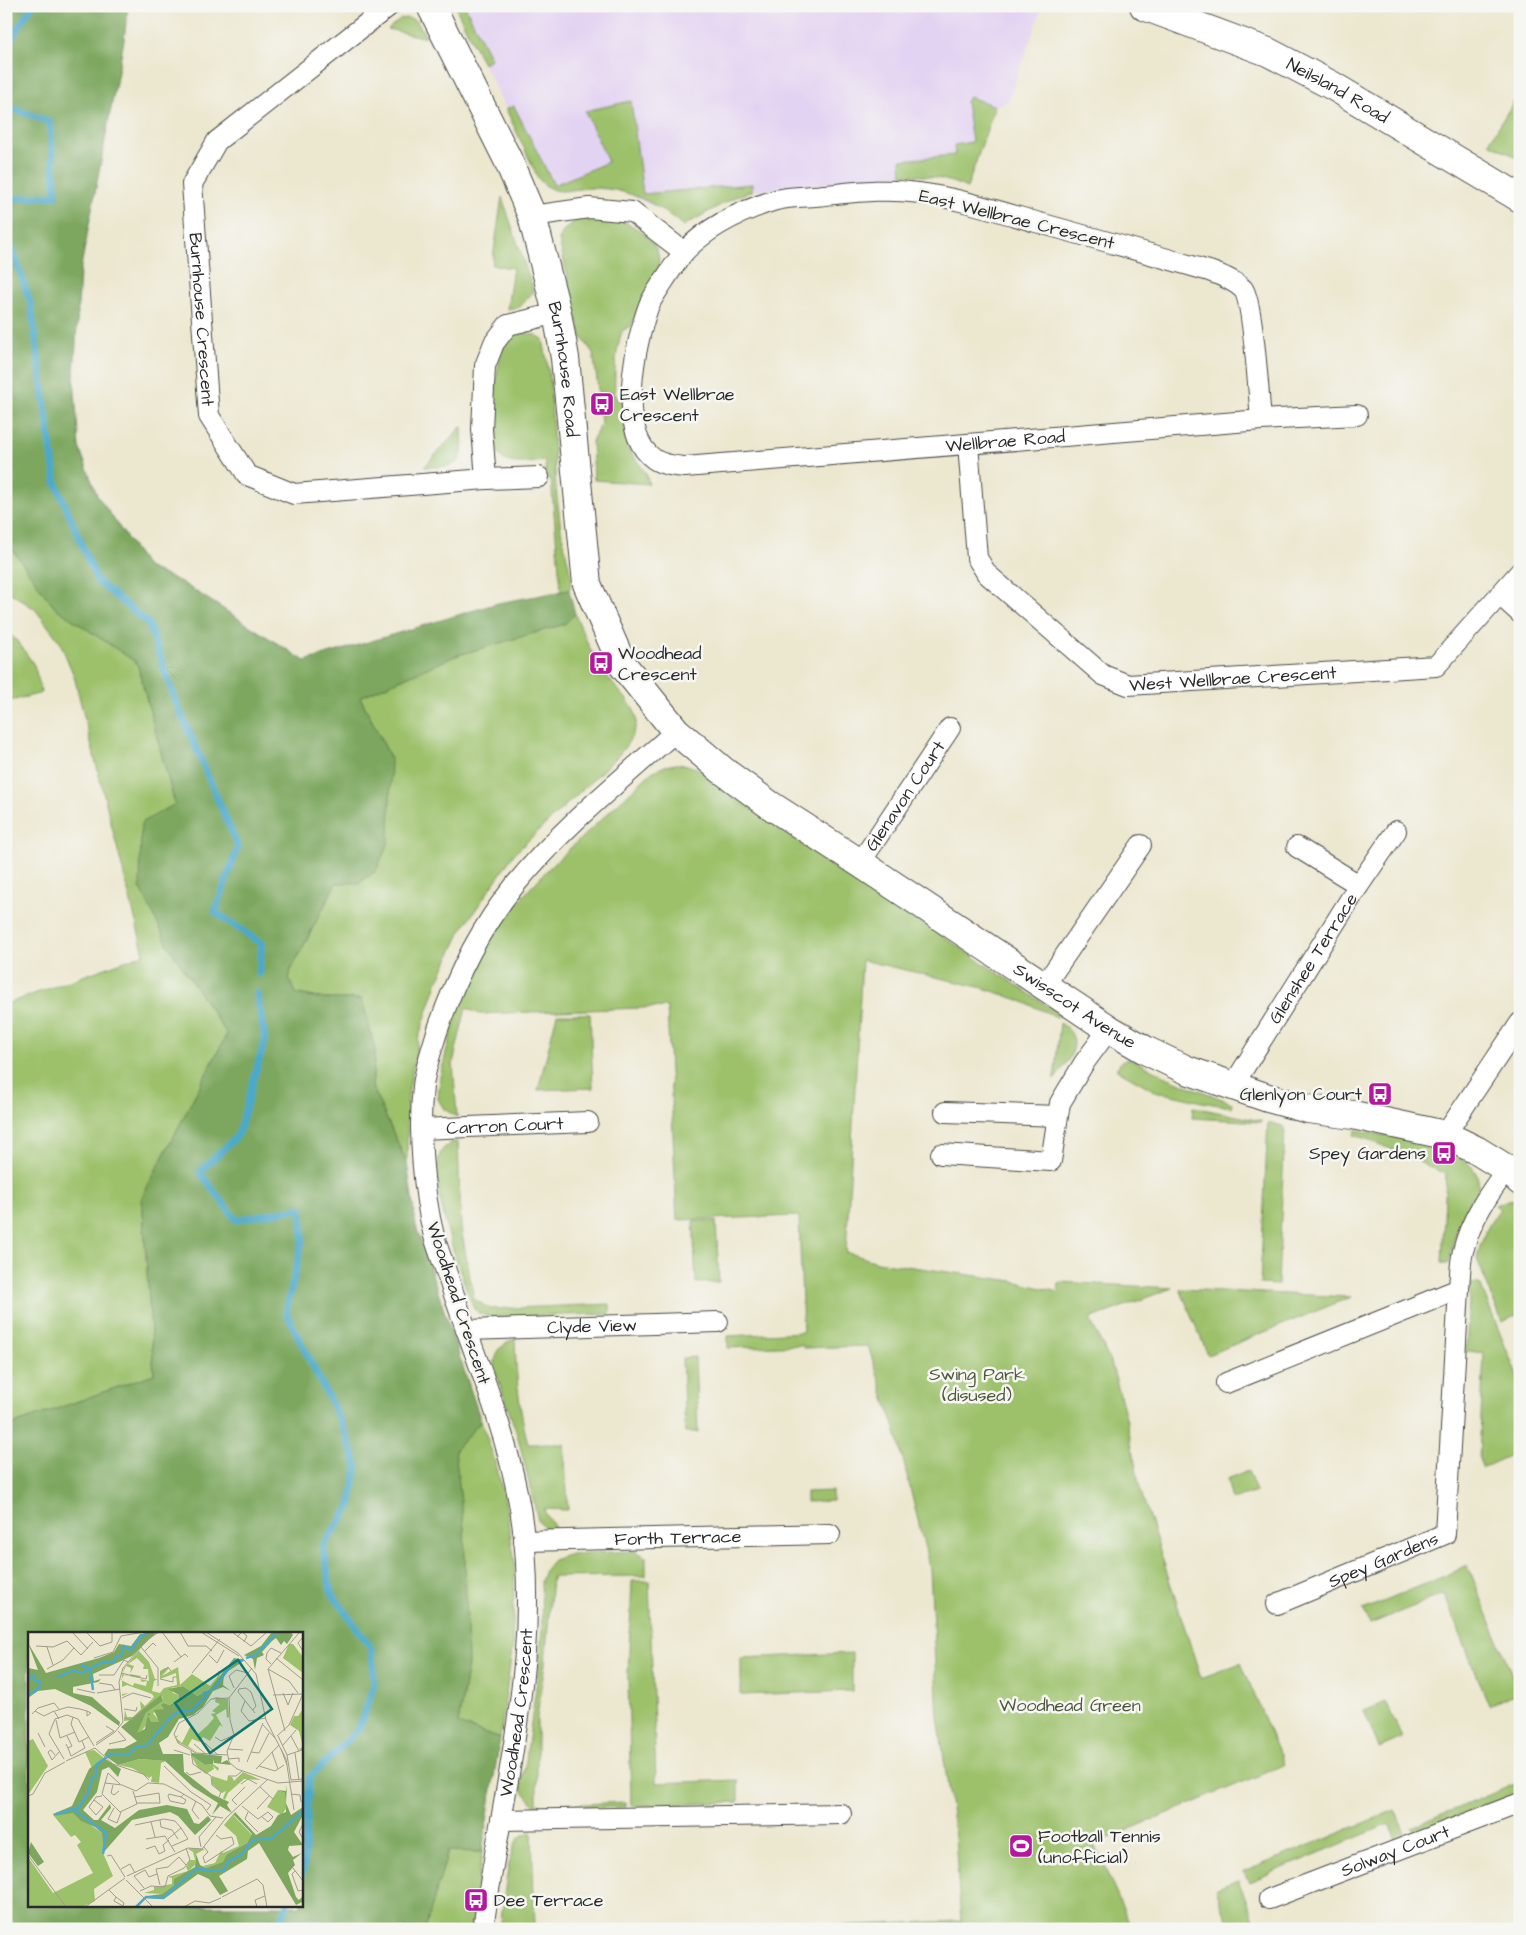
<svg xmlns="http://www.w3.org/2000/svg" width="1526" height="1935" font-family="'Architects Daughter',sans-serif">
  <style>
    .built { fill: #e3d3f2 }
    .green { fill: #9cc16b; stroke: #64764b }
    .forest { fill: #7da75f; stroke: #546945; fill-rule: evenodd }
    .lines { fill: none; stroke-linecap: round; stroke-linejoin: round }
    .stream { stroke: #4ca9ca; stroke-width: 7 }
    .street-casing { stroke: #484744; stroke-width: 22 }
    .secondary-casing { stroke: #484744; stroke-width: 30 }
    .street { stroke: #fff; stroke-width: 20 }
    .secondary { stroke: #fff; stroke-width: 28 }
    .labels { text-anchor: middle; stroke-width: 5; stroke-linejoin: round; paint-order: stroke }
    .street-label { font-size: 18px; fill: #2b2b2b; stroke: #f6f6f2 }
    .poi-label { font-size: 18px; fill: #2b2b2b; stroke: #f6f6f2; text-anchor: start }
    .park-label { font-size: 18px; fill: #4d583e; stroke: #f6f6f2 }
    .inset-river { fill: none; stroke: #4ca9ca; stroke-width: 2.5 }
    .inset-road { fill: none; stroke: #9f9c8d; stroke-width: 1 }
    .view { fill: #0f766e; fill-opacity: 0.15; stroke: #0f766e; stroke-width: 2.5 }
    .inset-edge { fill: none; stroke: #2b2b2b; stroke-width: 2.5 }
  </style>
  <rect width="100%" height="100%" fill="#f6f6f2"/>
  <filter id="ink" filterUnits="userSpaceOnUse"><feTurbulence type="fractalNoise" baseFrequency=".02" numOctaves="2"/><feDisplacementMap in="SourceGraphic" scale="10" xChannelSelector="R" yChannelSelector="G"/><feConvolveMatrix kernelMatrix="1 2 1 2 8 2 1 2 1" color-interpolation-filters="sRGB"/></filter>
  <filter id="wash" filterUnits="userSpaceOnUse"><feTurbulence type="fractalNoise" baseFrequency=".0096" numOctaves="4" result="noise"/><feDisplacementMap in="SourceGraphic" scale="20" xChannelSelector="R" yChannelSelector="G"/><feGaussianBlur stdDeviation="1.12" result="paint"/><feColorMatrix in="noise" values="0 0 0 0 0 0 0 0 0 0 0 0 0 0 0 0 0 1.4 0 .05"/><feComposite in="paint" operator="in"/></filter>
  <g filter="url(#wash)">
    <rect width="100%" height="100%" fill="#ece7cf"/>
    <polygon class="built" points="455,6 1043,6 1008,101 995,106 967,188 955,182 933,176 902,175 752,191 735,197 683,226 666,212 624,192 591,188 560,192 544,186 538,178 506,109"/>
    <g class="green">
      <polygon points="455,6 465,6 491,59 483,64"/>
      <path d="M405 18C418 18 421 27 426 38L388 29 400 19Z"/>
      <polygon points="1520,91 1520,159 1489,143"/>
      <path d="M969 97 995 106 967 188C946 178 925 175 902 175L901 160 955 155 954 145 972 142 966 102Z"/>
      <path d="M631 101 643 194 752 184V191L735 197 683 226C666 211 645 198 623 192 613 189 602 188 592 188 569 188 555 199 538 178L506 109 514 106 554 185 608 162 585 111Z"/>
      <polygon points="502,197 532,286 533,292 520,307 507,309 513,268 492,265"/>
      <path d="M583 218C594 218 606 217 617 220 637 225 664 244 658 267 652 287 637 305 631 326L622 331C615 353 614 374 615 397L624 402 626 445 646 474 649 484 594 480 592 441 601 424 597 380 593 353 581 336 559 240C563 228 571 222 583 218Z"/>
      <path d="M521 333 536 335 543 339 550 379 556 488 561 530 572 581 569 590 561 592 551 479H546L545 461C533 462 513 466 503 459 486 447 495 364 504 347 507 340 514 336 521 333Z"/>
      <path d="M462 426C464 464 463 467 424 467Z"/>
      <polygon points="7,542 54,607 137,663 175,804 141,887 168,945 227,1034 142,1197 154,1374 6,1427 6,1004 144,954 74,676 60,642 35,609 6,590"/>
      <path d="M575 614C583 632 591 654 602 670 628 707 656 711 617 757L514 854 461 931 437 983 419 1036 408 1095 407 1163 372 1087 375 1050 362 999H325L297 994 289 980 291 970 336 883 359 882 391 759 360 697 455 656 565 624Z"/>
      <polygon points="6,631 19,643 34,665 42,693 6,702"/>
      <polygon points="676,764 687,765 699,769 760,814 1061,1015 1057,1017 1019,1000 983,988 862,960 846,1252 877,1262 1013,1281 1058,1292 1059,1282 1172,1288 1090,1319 1112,1366 1127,1421 1140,1489 1201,1678 1241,1663 1284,1765 1094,1844 1132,1929 749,1929 961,1921 955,1837 938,1717 930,1569 897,1435 868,1346 803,1348 803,1345 728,1348 728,1336 803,1332 799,1216 677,1220 667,1007 480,1014 466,1008 453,1063 457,1117 444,1109 438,1099 440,1077 458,1006 480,958 513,907 550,867 652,772 665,766"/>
      <polygon points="557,1014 590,1014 593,1088 538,1090"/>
      <path d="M1060 1023C1088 1040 1068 1061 1054 1080Z"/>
      <polygon points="1130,1058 1173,1080 1232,1103 1231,1107 1202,1102 1155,1091 1116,1069 1122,1061"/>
      <polygon points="1193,1107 1261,1121 1261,1122 1192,1118"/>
      <polygon points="1268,1122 1285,1127 1278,1285 1260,1284"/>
      <path d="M1356 1130 1435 1145 1432 1150 1447 1156 1450 1153C1467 1160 1485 1173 1476 1194 1472 1202 1466 1210 1462 1218 1455 1232 1452 1248 1449 1263H1442L1446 1174 1370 1140 1354 1135Z"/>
      <path d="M453 1142H458L461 1228 474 1299 490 1309 610 1304V1314L489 1317 479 1313 474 1309C462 1278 426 1181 441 1152 444 1147 448 1145 453 1142Z"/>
      <path d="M1520 1199V1314L1502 1322 1477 1259C1480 1241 1488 1224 1500 1209L1495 1205 1508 1200Z"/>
      <polygon points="693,1221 716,1221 719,1282 696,1283"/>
      <polygon points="1470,1283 1480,1284 1520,1383 1520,1451 1482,1468 1479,1458 1484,1353 1466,1351"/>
      <polygon points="1180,1289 1351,1297 1208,1355"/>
      <path d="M515 1339C516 1376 519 1409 528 1444H564L568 1510 543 1509 560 1536 549 1533 538 1520 518 1437 494 1367 498 1350 509 1341Z"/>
      <polygon points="695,1357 698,1432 685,1432 682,1358"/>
      <polygon points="481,1421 496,1464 505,1501 515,1563 512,1650 500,1739 458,1724 468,1664 464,1532 455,1450"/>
      <polygon points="1248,1471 1256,1492 1232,1500 1227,1479"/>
      <polygon points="832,1491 832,1501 806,1502 806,1492"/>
      <polygon points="636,1551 646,1557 646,1576 552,1577 545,1663 537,1717 537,1803 544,1806 625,1802 625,1807 545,1809 535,1806 523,1791 521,1784 526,1760 539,1665 542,1628 541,1581 546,1568 553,1560 571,1554"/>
      <polygon points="1468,1566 1519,1692 1489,1705 1444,1594 1370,1624 1363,1610"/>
      <polygon points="632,1581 649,1581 656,1783 738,1780 738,1802 631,1806 628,1676"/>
      <polygon points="852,1653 852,1691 741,1695 741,1658"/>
      <polygon points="1386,1702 1402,1738 1379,1748 1364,1711"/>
      <polygon points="1520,1782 1520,1792 1416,1833 1412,1827"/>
      <polygon points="1395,1810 1407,1838 1397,1842 1389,1824 1249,1882 1244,1872"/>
      <path d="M532 1832 535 1929H500C503 1908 507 1854 518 1839 522 1835 527 1833 532 1832Z"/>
      <polygon points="448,1851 482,1852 472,1929 425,1929"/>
      <polygon points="1238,1880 1258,1929 1231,1929 1215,1889"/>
    </g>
    <path class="forest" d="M6 6H128L124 40 80 272 74 378 79 447 97 495 147 567 181 582 305 661 498 603 569 590 575 614 565 624 455 656 360 697 391 759 389 842 376 871 359 883H336L291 970 289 980 297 994 325 999H362L375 1050 372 1087 407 1163 416 1226 481 1421 455 1450 464 1528 468 1664 458 1724 500 1739 482 1852 448 1851 425 1929H6V1427L154 1374 142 1197 227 1034 168 945 140 887 141 823 175 804 137 663 54 607 7 542ZM29 1634H301V1906H29Z"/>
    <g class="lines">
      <g class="stream">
        <polyline points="6,47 32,6"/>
        <polyline points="6,106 50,122 56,196 6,199"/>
        <polyline points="6,230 31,305 56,483 97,581 148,623 175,699 238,847 215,912 262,944 259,974"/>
        <polyline points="257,993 265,1039 238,1135 200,1172 236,1220 301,1208 303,1238 286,1312 343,1427 357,1466 350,1507 323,1546 331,1592 372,1649 374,1685 359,1729 309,1778 304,1869 301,1876"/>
        <polyline points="276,1929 287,1906"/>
      </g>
    </g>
  </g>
  <g filter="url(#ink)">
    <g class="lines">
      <defs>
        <g id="street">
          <path id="s1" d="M389 6 217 141 192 184 209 416 247 475 294 494 486 479 539 477"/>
          <polyline points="532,216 589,208 632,212 684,252"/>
          <path id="s2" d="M1261 420C1259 398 1253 301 1243 289 1234 280 1220 275 1209 271 1151 254 1094 238 1036 222 998 211 958 198 918 193 887 188 856 192 825 195 809 197 791 196 776 200 743 210 710 225 685 251 678 259 653 296 649 305 635 343 616 432 654 459 662 465 675 466 685 467L1261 420 1357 415"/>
          <path id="s3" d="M968 444 977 558 987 574 1103 675 1128 685 1436 666 1520 572"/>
          <polyline points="486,479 482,429 485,366 494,343 508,325 557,313"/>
          <polyline points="1500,595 1520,613"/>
          <polyline points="1297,847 1359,885"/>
          <path id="s4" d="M860 863 950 728"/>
          <polyline points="1044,986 1141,845"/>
          <path id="s5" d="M1232 1087 1359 885 1396 831"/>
          <polyline points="945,1112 1057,1116"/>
          <path id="s6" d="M421 1129 588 1122"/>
          <polyline points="1445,1135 1520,1023"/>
          <polyline points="941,1154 1051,1161 1060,1103 1084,1063 1109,1029"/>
          <path id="s7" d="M466 1330 718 1322"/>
          <polyline points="1226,1383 1459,1289"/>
          <path id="s8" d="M524 1541 830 1534"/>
          <path id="s9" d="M1277 1604 1445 1534 1459 1289C1460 1277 1460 1263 1463 1251 1471 1219 1488 1195 1507 1169"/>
          <polyline points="501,1820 841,1814"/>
          <path id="s10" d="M1269 1899 1520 1803"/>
          <path id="s11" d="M483 1929C503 1784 547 1639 517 1492 503 1422 474 1354 451 1286 446 1270 439 1253 434 1236 423 1192 418 1131 423 1086 425 1069 431 1052 436 1035 454 980 478 930 515 885 561 828 621 780 676 731"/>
        </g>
        <g id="secondary">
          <path id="s12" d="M431 6 508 160 532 216 557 313 565 358 587 584 622 664 676 731 722 770 770 805 860 863 1109 1029 1147 1051 1187 1070 1268 1098 1308 1109 1353 1115 1445 1135 1476 1150 1507 1169 1520 1181"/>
          <path id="s13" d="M1144 6 1268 52 1333 86 1520 198"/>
        </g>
      </defs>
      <use href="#street" class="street-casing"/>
      <use href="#secondary" class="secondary-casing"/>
      <use href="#street" class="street"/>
      <use href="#secondary" class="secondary"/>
    </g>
  </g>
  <defs>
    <symbol id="bus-square" viewBox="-11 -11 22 22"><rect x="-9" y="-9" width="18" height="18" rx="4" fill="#b5179e" stroke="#f6f6f2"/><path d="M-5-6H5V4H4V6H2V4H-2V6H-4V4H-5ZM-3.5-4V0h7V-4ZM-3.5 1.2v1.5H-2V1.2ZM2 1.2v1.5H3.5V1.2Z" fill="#fff"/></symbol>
    <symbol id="stadium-square" viewBox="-11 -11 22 22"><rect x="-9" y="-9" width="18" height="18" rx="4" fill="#b5179e" stroke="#f6f6f2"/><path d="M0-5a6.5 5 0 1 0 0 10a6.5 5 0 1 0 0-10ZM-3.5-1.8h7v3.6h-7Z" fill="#fff"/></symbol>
  </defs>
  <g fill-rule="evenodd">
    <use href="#bus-square" x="588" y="390" width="28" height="28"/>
    <use href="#bus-square" x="587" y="649" width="28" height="28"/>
    <use href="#bus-square" x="1366" y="1080" width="28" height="28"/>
    <use href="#bus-square" x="1430" y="1139" width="28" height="28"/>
    <use href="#stadium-square" x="1007" y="1832" width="28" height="28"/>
    <use href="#bus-square" x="462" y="1886" width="28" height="28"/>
  </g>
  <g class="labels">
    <g class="street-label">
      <text dy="6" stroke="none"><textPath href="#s13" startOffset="212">Neilsland Road</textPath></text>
      <text transform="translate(1017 219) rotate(14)" y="6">East Wellbrae Crescent</text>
      <text dy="6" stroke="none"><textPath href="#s1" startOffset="404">Burnhouse Crescent</textPath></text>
      <text dy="6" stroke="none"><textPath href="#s12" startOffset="390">Burnhouse Road</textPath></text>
      <text dy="6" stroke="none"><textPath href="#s2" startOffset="1302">Wellbrae Road</textPath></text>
      <text dy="6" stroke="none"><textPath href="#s3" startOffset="419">West Wellbrae Crescent</textPath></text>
      <text dy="6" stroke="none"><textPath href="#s4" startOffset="81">Glenavon Court</textPath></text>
      <text dy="6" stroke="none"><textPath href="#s5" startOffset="152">Glenshee Terrace</textPath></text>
      <text dy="6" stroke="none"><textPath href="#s12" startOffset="1264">Swisscot Avenue</textPath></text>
      <text dy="6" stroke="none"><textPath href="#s6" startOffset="84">Carron Court</textPath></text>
      <text transform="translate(459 1303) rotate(72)" y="6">Woodhead Crescent</text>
      <text dy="6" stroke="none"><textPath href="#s7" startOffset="126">Clyde View</textPath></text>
      <text dy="6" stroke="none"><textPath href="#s8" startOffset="154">Forth Terrace</textPath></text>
      <text dy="6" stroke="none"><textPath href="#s9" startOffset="115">Spey Gardens</textPath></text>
      <text dy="6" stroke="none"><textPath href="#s11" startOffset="219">Woodhead Crescent</textPath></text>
      <text dy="6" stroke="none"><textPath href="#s10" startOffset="135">Solway Court</textPath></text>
    </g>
    <g class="poi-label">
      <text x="620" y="400">East Wellbrae<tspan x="620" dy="21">Crescent</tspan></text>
      <text x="618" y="659">Woodhead<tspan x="618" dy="21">Crescent</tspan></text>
      <text x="1362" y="1100" text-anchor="end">Glenlyon Court</text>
      <text x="1426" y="1159" text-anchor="end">Spey Gardens</text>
      <text x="1038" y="1842">Football Tennis<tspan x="1038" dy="21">(unofficial)</tspan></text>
      <text x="494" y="1906">Dee Terrace</text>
    </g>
    <g class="park-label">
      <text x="977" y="1380">Swing Park<tspan x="977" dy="21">(disused)</tspan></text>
      <text x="1070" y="1711">Woodhead Green</text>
    </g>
  </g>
  <g transform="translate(28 1632)">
    <rect width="275" height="275" fill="#ece7cf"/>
    <path d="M261 12H265L275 25V41L255 26ZM113 16 111 19 121 30 127 47H130L126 49 124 59 132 61 136 56 149 53 148 41 132 47V39L137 36H141L134 44 150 35 152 53 164 42 182 54 190 44V39L192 40 191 47 181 58 169 64 155 54 143 56 145 61 151 63 150 69 141 73 136 71V77L125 81 132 90 123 91 119 83V92L111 102 108 101 118 81 135 69 134 64 104 88 96 89 97 78 99 85H105L113 77 112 69 117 74 126 65 124 62 99 53 94 55V62L101 61 94 64V42L102 44 103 36 98 34 95 41 96 36ZM109 26 116 33 115 37H120L121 49 112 47 114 50 119 49 118 54 106 51 105 54 93 48 96 43 111 46 113 44 102 42 106 34 100 32ZM188 65 200 67 201 85 199 86 198 77 188 83 195 95 192 93 182 109 175 105 172 110 164 107 160 114 170 121 150 110 147 105 151 103 148 106 154 111 163 93 170 102 180 93 186 86 183 82 188 81 184 79 192 72 187 70 188 66 184 67ZM275 77V119L271 117 275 115 271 99 262 93 266 84H270ZM5 107 20 134 0 163V109ZM66 118 76 126 64 136 57 120ZM163 123 177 133 185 132 191 136 190 139 185 134 186 137 178 142 170 136ZM112 127 138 129 133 131 131 151 123 150 124 144 121 146 104 136 90 133ZM215 140 233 148 216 147 200 161 197 168 195 166 198 159 194 161 184 152V144L199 149 200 144 204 145 206 149ZM250 158 257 161 258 176 254 183 239 175ZM207 180 206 184 224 203 219 211 199 222 196 230 178 236 175 234 187 231 193 219 195 221 211 214 208 204 196 193ZM36 181H46L74 201 75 221 85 244 66 257 67 269 54 275H0V225L25 261 65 241 49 213 53 210 47 203 43 205 26 184ZM163 216 177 217 168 222 167 233 158 241 146 247V253L134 262 116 261 126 258V255L144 252V246L140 245 160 239 158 235 162 228H167L165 220 160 217Z" fill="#9cc16b" fill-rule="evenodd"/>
    <path d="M129 0 104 24 65 42 66 49 73 47 70 50 45 55V61L64 65 92 90 91 94 63 74 27 57 10 59 0 66V36L10 38 0 11 18 41 71 26 86 20 91 12 103 14 112 2ZM244 0H263L265 3 259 12 256 9 253 13 248 6 244 9 234 20 236 23 229 26 227 38 225 27 216 23 233 14ZM206 26 217 28 196 42 195 53 203 59 195 55 185 59 175 75 165 83 151 87 140 105 131 111 135 122H155L156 140 184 162 201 170 199 173 204 181 192 174 184 183 190 171 165 155 137 129 112 127 90 133 76 123 80 117 96 116 109 109 93 95 133 63 135 69 118 81 109 101 117 97 120 81 123 82 120 84 123 90H131L126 78 136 77 133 73 136 71 141 73 150 69 151 63 140 57 155 54 169 64 181 58ZM164 121 194 124 193 131 199 128 203 133 186 131V127L185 132 177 133 163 123ZM76 126 93 137 90 145 81 135 74 138 69 160 55 178 66 188H70L82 172 83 176 73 188 87 196 111 178 139 173 159 177 166 191 171 192 180 184 183 188 167 203 150 184 142 180 104 188 75 221 74 201 67 195 53 189 45 181 26 184 25 182 44 174 61 137ZM259 153 258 171 263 183 275 175V183L266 200 275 213 261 214 260 218 265 225 274 221 265 228 267 233 260 241 268 265 271 268 275 264 274 270 268 273 231 211 220 219 219 227 191 244 200 259 192 263 181 247 170 242 136 267 120 266 119 264 134 262 146 253V247L167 235 168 222 172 233 178 236 195 230 199 222 219 211 224 202 206 183 207 180 228 203 243 194 250 183 258 180 257 161 250 158 258 159ZM3 210 16 230 10 234 0 221Z" fill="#7da75f"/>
    <path class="inset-river" d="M218 26 228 23 249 0M53 33 62 37 65 58M29 45 47 38 53 41 75 30H86L88 25 93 24 96 14 103 18 112 5 121 0M0 46 6 44 7 49 14 50M185 58 206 29 215 28M0 63 10 57 13 51M119 113 143 85 150 80 164 78 178 65 176 61 183 59M28 182 43 178M232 207H243L275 179M75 222 78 201 45 177H50L60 161 64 146 68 144V133L83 122 100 123 108 115 119 114M108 275 118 265 135 266 168 237 196 239 200 229 213 223 225 208 230 207"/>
    <path class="inset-road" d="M6 0H27M44 0 60 17M58 0 72 14 84 10V0M134 0 153 25M152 0 160 14H178L184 19M173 0 211 24M178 0 210 21 228 42 238 88 258 127 266 178M204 0 223 14 239 0M209 5 214 0 219 4 216 10M275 5 270 11 275 19M8 14 25 15 39 9 53 23 65 10M19 15 25 33M113 15 130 36V54M117 19 125 11 128 14M181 23 189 31 196 18M66 26 85 20 93 4 116 0M248 26 275 48M146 30 157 22 160 25M243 32 238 27 239 21 243 16 253 21M224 36 201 66 202 88 206 103 199 119 201 130 209 137 250 151 275 149M19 37 35 28 46 16M240 37 261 49 270 61M93 41 118 47 119 43M164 41 192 7M132 42 140 35 143 39M71 43H86L96 28 100 30M132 47 145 50V45H149M71 51 84 53 87 58M206 56 201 44 208 38 220 41M49 57 67 61M69 61 92 57M255 61 260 73 265 61M245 63 275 62M94 66 105 61 123 66M217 69 213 79 221 89 238 86M96 77 108 79 109 75M225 78 228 74 223 60 218 56 211 57 210 60 227 81M7 79 16 84 26 79 31 87M27 79 40 75 52 77 59 79 63 81 59 84V79M4 82 10 76 26 71 31 77M45 85 43 92 51 110 61 105M96 86 104 88 114 79M28 88 32 106 47 100M235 93 247 106M257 99 240 37 271 1M10 101 17 115M249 104 261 93 275 62M250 104 259 123 263 148 275 147M263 104 271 119M187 105 193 109 206 103M68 111 86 99 78 94M177 111 190 123M38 112 40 116 44 114 39 104M81 112 98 108 90 99M166 112 180 124M68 113 87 100 95 90 91 50 95 36 119 8 131 0M255 113 268 98M40 116 43 124 57 116 54 109M200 117 215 118M253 117 259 133M146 118 162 123M163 119 165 132 183 144 184 153 193 160 191 165M223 120 231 121 241 101M244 120 250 137M267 121 271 148M27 123 23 118 20 120 24 128 31 120M199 123 168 121 150 111 146 102 151 91 170 81 183 67 201 66M259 123 274 118M36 127 21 102 27 87 39 83 50 87 66 114M200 127 211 126V130M38 129 67 116 85 132 115 142 121 148M219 130 235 91M136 134 163 160 183 173 179 178M231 134 247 139 256 133M228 137 251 113M158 140 162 143 173 140M200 144H208L214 139M77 151 80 141 92 152M120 151 136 152 152 160 174 173 182 184 195 186M213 152 220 147 229 152M85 153 83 161 86 163 91 159M232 155 245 167M105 159 109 172 92 180 74 162 77 151 94 153 108 159 120 151M263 162 272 163 273 170M0 164 5 162 17 141 37 130M107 165 131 161 132 171H109M153 165 141 162 140 164 142 169 156 172 158 168 153 165 156 162M66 168 75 175 68 183 61 175 68 165 74 164M168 169 164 178 171 187M209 173 204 168 217 155M214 174 230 187 240 180 245 185 240 190 234 185M86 176 80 187 89 191 93 180M229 177 241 164M220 180 217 187 230 200M132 188 133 195 144 198 150 207M123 190 127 205M275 192 271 200 275 207M107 193 136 187 147 189 153 196 140 207M118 207 137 204 147 220M144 214 160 207 153 196M173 215 171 205 188 185M176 215 180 220 175 225 177 231 206 212 204 205 193 207 188 203M118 217 127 214 131 222 137 219 135 213 141 208M0 223 38 275M79 224 83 223 97 245M265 236 275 249M93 237 102 232 107 241M267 239 264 242 270 259 275 258M99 244 160 216 174 217 198 186 240 147M98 248 125 275M132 253 128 237 140 235 151 225 158 233M116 256 106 244 117 238 121 245 129 242M81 258 88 265 86 269 95 274 96 271 88 265M112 259 123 254 137 255 140 244 156 236 162 228 158 216M194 265 229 247 235 253 239 275M57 275 97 246M156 275 167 269 181 271 193 266M229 275 227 268 237 264"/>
    <path class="view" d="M210 28 244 77 182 121 147 71Z"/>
    <rect width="275" height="275" class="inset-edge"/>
  </g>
  <rect width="1526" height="1935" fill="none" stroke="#f6f6f2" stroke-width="25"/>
</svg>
